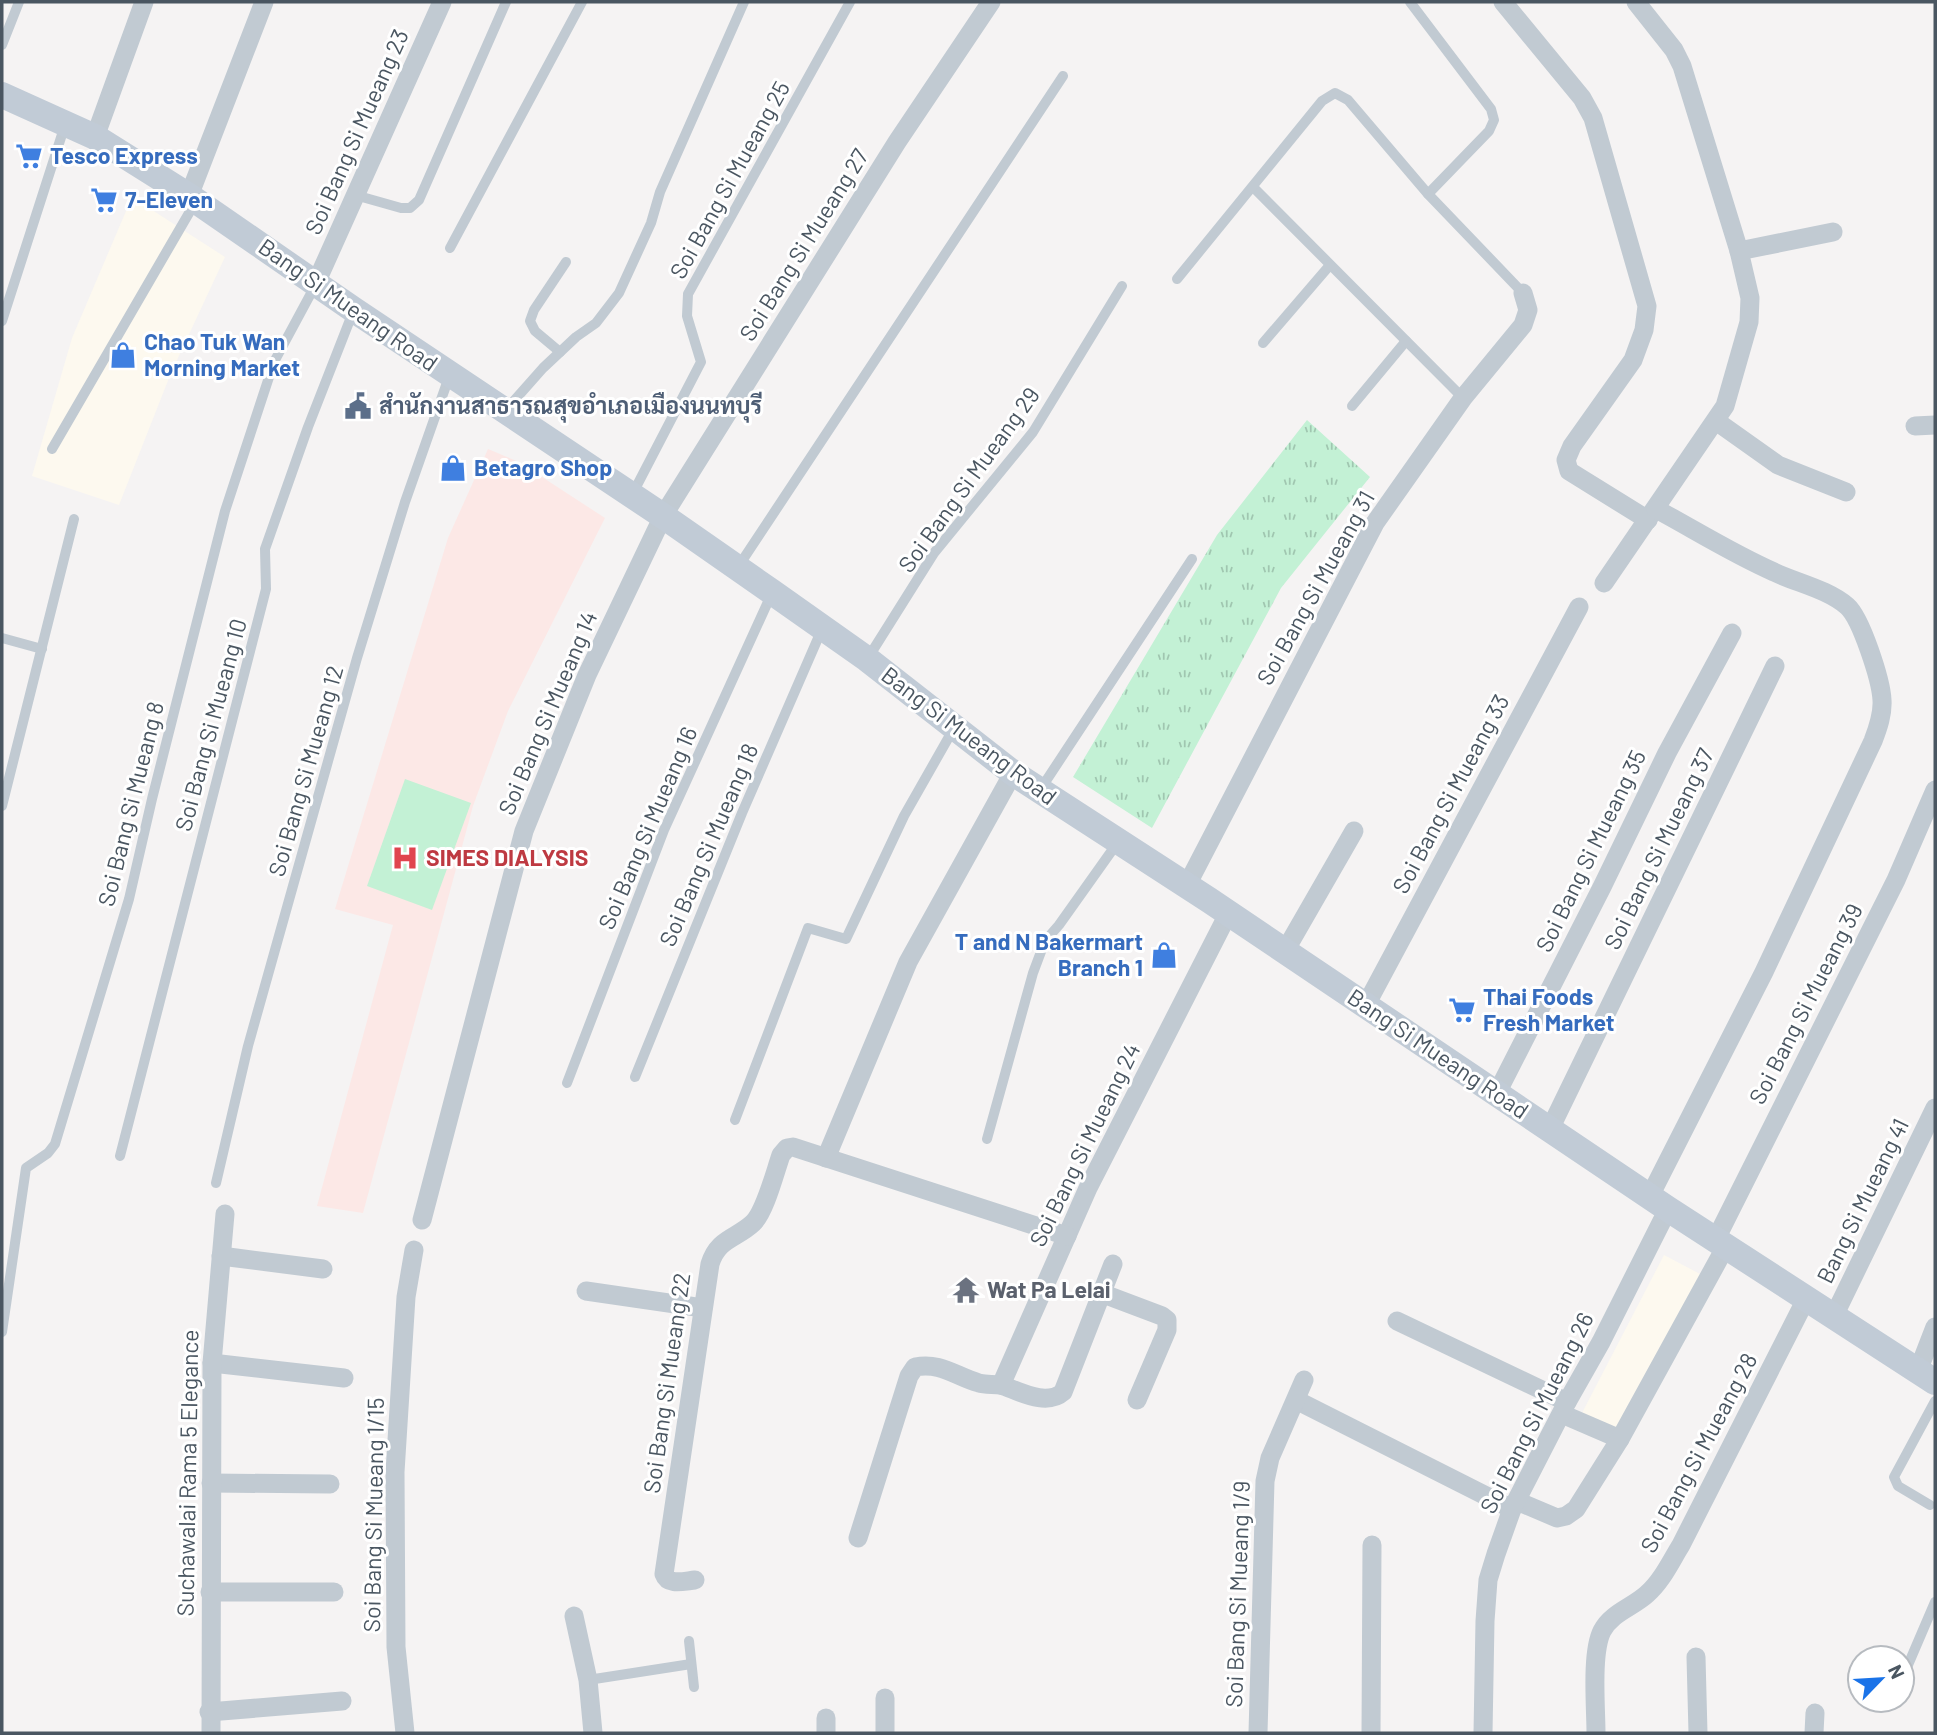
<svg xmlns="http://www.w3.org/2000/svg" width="1937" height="1735" font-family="Barlow,Sarabun,sans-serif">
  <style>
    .commercial { fill: #fdf9ef }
    .medical { fill: #fce8e6 }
    .grass { fill: url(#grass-tufts) }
    .pitch { fill: #c3f1d5 }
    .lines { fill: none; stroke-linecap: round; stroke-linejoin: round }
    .lane { stroke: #c1cad2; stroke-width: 10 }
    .street { stroke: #c1cad2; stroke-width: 19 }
    .secondary { stroke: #c1cbd6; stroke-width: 26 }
    .labels { text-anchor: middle; stroke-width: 6; stroke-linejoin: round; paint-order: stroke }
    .street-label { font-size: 23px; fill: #4a5661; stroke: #fff }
    .shop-label { font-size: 23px; font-weight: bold; fill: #366cbe; stroke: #fff; text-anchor: start }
    .service-label { font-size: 23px; font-weight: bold; fill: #4e5e75; stroke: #fff; text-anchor: start }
    .health-label { font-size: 23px; font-weight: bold; fill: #be3a42; stroke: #fff; text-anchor: start }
    .worship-label { font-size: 23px; font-weight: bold; fill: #5b616d; stroke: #fff; text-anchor: start }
  </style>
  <defs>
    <pattern id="grass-tufts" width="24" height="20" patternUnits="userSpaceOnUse" patternTransform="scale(1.75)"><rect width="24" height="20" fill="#c3f1d5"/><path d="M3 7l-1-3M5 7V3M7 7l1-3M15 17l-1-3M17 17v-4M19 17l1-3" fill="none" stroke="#a0c6b0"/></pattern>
  </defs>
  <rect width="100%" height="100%" fill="#f5f3f3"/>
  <g class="commercial">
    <polygon points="132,197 225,257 171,373 119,505 32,476 72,338"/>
    <polygon points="1664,1255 1700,1274 1618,1431 1582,1413"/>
  </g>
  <polygon class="medical" points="488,449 519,462 605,518 508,711 473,806 363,1213 317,1206 393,925 335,909 448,538"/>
  <polygon class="grass" points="1307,420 1370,477 1281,588 1152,828 1073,777 1217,535"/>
  <polygon class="pitch" points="405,779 471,803 432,910 367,886"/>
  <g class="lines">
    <g class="lane">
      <polyline points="1410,2 1491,109 1494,120 1489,131 1428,194"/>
      <polyline points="2,45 19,2"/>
      <polyline points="1253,187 1463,398"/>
      <polyline points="355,195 401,208 410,208 419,200 506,2"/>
      <polyline points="450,248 582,2"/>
      <polyline points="1177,279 1322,101 1335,93 1348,100 1428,194 1523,293"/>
      <polyline points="2,321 65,125"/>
      <polyline points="1263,343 1330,265"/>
      <polyline points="560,352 535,331 530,321 534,310 566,262"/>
      <polyline points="1352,406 1406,341"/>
      <polyline points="505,411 543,368 576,337 596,323 619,293 651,223 660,192 744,2"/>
      <polyline points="52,449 196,201"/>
      <polyline points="633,493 701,362 687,316 688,294 850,2"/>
      <polyline points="738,567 1063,76"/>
      <polyline points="2,638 42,649"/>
      <polyline points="868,658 934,553 1033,432 1122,286"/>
      <polyline points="1040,790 1192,559"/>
      <polyline points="2,806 74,519"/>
      <polyline points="635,1077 742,813 822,629"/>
      <polyline points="567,1083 664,830 772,593"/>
      <polyline points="735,1120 808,928 846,939 904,816 954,728"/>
      <polyline points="987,1139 1033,973 1045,941 1059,925 1118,842"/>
      <polyline points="120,1156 266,589 265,549 308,427 353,312"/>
      <polyline points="216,1183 248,1046 357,658 405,502 449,377"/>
      <polyline points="2,1332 26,1168 48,1153 55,1144 129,899 152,799 225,511 274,362 316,284"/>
      <polyline points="1930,1505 1898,1486 1894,1477 1935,1401"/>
      <polyline points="689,1641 694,1687"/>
      <polyline points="1902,1679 1935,1602"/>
      <polyline points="588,1680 691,1664"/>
    </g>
    <g class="street">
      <polyline points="1503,2 1582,98 1593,118 1647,306 1644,330 1633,360 1572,446 1566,460 1569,471 1648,520"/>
      <polyline points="95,137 144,2"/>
      <polyline points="189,196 264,2"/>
      <polyline points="1739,251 1833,232"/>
      <polyline points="316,283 442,2"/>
      <polyline points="1716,421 1778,465 1846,492"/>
      <polyline points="1915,426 1935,425"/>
      <polyline points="1604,583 1725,406 1749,322 1750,298 1739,251 1682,66 1674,50 1636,2"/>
      <polyline points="1186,887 1375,523 1463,398 1523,325 1528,310 1523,293"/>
      <polyline points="1285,951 1354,831"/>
      <polyline points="1366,1005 1579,607"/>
      <polyline points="1497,1093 1602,887 1667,753 1732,633"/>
      <polyline points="1550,1129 1775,666"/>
      <polyline points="826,1158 908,962 1013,773"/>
      <path d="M1650 1196 1764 972 1873 741C1878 728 1883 714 1882 700 1881 680 1861 618 1847 606 1827 589 1797 583 1774 572 1733 554 1695 530 1656 509"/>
      <polyline points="422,1220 524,831 587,675 663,516 897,142 991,2"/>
      <polyline points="1716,1239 1896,880 1935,790"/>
      <polyline points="221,1256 323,1269"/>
      <polyline points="586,1291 703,1308"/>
      <polyline points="1101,1293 1162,1316 1167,1320 1167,1330 1137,1400"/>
      <polyline points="1834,1316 1935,1108"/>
      <polyline points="1397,1321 1567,1402"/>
      <polyline points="212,1363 344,1378"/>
      <polyline points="1918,1371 1935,1327"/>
      <path d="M1001 1385C1019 1391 1046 1407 1063 1392L1113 1264"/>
      <polyline points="1296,1400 1512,1509"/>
      <polyline points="1562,1414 1620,1439"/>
      <polyline points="211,1483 330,1484"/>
      <polyline points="1517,1501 1557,1518 1566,1516 1576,1509 1620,1439 1726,1246"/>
      <path d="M858 1538 909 1376 915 1367C941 1362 955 1376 979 1383 985 1385 993 1384 1001 1385L1088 1188 1228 914"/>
      <path d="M695 1580C684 1581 668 1586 664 1574L710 1264C718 1238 736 1239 753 1223 765 1212 775 1172 781 1155L787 1148 793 1147 1067 1236"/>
      <polyline points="210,1592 334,1592"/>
      <polyline points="574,1616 588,1680 593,1733"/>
      <polyline points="1696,1657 1698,1733"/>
      <polyline points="885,1698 885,1733"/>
      <polyline points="209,1712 342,1701"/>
      <polyline points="826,1718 826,1733"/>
      <polyline points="211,1733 212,1363 225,1214"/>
      <polyline points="405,1733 396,1647 395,1472 406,1297 414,1250"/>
      <polyline points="1258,1733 1265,1481 1270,1458 1304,1380"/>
      <polyline points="1371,1733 1372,1545"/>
      <polyline points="1483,1733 1485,1621 1488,1580 1496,1554 1512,1509 1567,1402 1601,1342 1668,1209"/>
      <path d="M1596 1733C1596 1708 1591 1653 1602 1631 1611 1613 1633 1607 1647 1594 1662 1581 1671 1561 1681 1545L1806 1299"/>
      <polyline points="1814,1733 1815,1713"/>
    </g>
    <polyline class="secondary" points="2,95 95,137 189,196 354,310 663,516 772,592 867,659 1013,773 1209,900 1668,1209 1935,1382"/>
  </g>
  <defs>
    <symbol id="supermarket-bare" viewBox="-9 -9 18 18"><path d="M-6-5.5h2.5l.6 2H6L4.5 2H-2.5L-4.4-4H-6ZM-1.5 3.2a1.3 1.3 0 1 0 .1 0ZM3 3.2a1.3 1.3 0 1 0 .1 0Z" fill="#3f7fe0" stroke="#fff" stroke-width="2.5" paint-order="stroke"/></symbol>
    <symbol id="shop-bare" viewBox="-9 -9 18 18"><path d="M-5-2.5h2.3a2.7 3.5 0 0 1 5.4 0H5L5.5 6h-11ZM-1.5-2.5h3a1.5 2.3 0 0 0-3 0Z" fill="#3f7fe0" stroke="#fff" stroke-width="2.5" paint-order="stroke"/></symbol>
    <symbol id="civic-bare" viewBox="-9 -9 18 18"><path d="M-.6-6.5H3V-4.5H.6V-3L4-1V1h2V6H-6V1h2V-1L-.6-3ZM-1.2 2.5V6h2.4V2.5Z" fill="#5c6f8a" stroke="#fff" stroke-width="2.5" paint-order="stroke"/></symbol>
    <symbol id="hospital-bare" viewBox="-9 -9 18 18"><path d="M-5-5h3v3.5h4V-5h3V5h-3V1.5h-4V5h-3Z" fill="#e0444e" stroke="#fff" stroke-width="2.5" paint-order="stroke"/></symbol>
    <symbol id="temple-bare" viewBox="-9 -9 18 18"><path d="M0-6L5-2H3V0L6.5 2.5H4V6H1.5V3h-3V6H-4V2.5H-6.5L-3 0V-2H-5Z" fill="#6b7280" stroke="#fff" stroke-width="2.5" paint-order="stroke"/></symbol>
  </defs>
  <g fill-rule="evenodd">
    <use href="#supermarket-bare" x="10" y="137" width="38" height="38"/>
    <use href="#supermarket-bare" x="85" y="181" width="38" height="38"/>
    <use href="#shop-bare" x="104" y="336" width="38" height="38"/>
    <use href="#civic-bare" x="339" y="387" width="38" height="38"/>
    <use href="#shop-bare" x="434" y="449" width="38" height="38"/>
    <use href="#hospital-bare" x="386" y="839" width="38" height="38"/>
    <use href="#shop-bare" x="1145" y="936" width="38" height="38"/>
    <use href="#supermarket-bare" x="1443" y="991" width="38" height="38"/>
    <use href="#temple-bare" x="947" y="1271" width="38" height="38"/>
  </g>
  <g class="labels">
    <g class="street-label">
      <text transform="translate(357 132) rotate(-66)" y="8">Soi Bang Si Mueang 23</text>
      <text transform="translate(730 180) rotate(-61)" y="8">Soi Bang Si Mueang 25</text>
      <text transform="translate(804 245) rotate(-58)" y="8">Soi Bang Si Mueang 27</text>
      <text transform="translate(348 305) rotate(35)" y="8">Bang Si Mueang Road</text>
      <text transform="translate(969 480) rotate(-54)" y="8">Soi Bang Si Mueang 29</text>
      <text transform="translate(1316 588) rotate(-61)" y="8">Soi Bang Si Mueang 31</text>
      <text transform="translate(548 713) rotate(-67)" y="8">Soi Bang Si Mueang 14</text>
      <text transform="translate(211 725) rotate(-75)" y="8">Soi Bang Si Mueang 10</text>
      <text transform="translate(969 736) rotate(37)" y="8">Bang Si Mueang Road</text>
      <text transform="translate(306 771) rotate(-74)" y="8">Soi Bang Si Mueang 12</text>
      <text transform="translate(1451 794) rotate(-62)" y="8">Soi Bang Si Mueang 33</text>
      <text transform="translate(131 804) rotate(-76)" y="8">Soi Bang Si Mueang 8</text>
      <text transform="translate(648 828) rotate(-67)" y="8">Soi Bang Si Mueang 16</text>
      <text transform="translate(709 845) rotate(-67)" y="8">Soi Bang Si Mueang 18</text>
      <text transform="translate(1659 849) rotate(-64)" y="8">Soi Bang Si Mueang 37</text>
      <text transform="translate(1591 851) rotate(-64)" y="8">Soi Bang Si Mueang 35</text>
      <text transform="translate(1806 1004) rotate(-63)" y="8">Soi Bang Si Mueang 39</text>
      <text transform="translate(1438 1054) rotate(34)" y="8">Bang Si Mueang Road</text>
      <text transform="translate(1085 1145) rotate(-64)" y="8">Soi Bang Si Mueang 24</text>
      <text transform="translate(1863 1201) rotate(-64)" y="8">Bang Si Mueang 41</text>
      <text transform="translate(667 1383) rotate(-82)" y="8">Soi Bang Si Mueang 22</text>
      <text transform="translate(1537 1413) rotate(-63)" y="8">Soi Bang Si Mueang 26</text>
      <text transform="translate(1699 1453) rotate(-62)" y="8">Soi Bang Si Mueang 28</text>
      <text transform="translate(188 1473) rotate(-89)" y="8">Suchawalai Rama 5 Elegance</text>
      <text transform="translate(374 1515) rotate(-89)" y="8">Soi Bang Si Mueang 1/15</text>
      <text transform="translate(1238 1594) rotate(-88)" y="8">Soi Bang Si Mueang 1/9</text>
    </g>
    <g class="shop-label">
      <text x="50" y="164">Tesco Express</text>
      <text x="125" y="208">7-Eleven</text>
      <text x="144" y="350">Chao Tuk Wan<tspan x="144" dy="26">Morning Market</tspan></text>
      <text x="474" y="476">Betagro Shop</text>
      <text x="1143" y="950" text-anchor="end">T and N Bakermart<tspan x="1143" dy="26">Branch 1</tspan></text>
      <text x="1483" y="1005">Thai Foods<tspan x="1483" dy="26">Fresh Market</tspan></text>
    </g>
    <g class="service-label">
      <text x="379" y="414">สำนักงานสาธารณสุขอำเภอเมืองนนทบุรี</text>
    </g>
    <g class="health-label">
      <text x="426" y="866">SIMES DIALYSIS</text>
    </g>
    <g class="worship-label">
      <text x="987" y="1298">Wat Pa Lelai</text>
    </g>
  </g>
  <rect width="1937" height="1735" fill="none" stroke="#4a5661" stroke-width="7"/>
  <g transform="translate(1881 1679) rotate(65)"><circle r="33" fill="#ffffff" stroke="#b7bbc0" stroke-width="2"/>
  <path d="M0-5L12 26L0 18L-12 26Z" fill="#1a73e8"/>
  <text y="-10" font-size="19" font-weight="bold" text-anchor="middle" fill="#4a5661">N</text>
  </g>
</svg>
